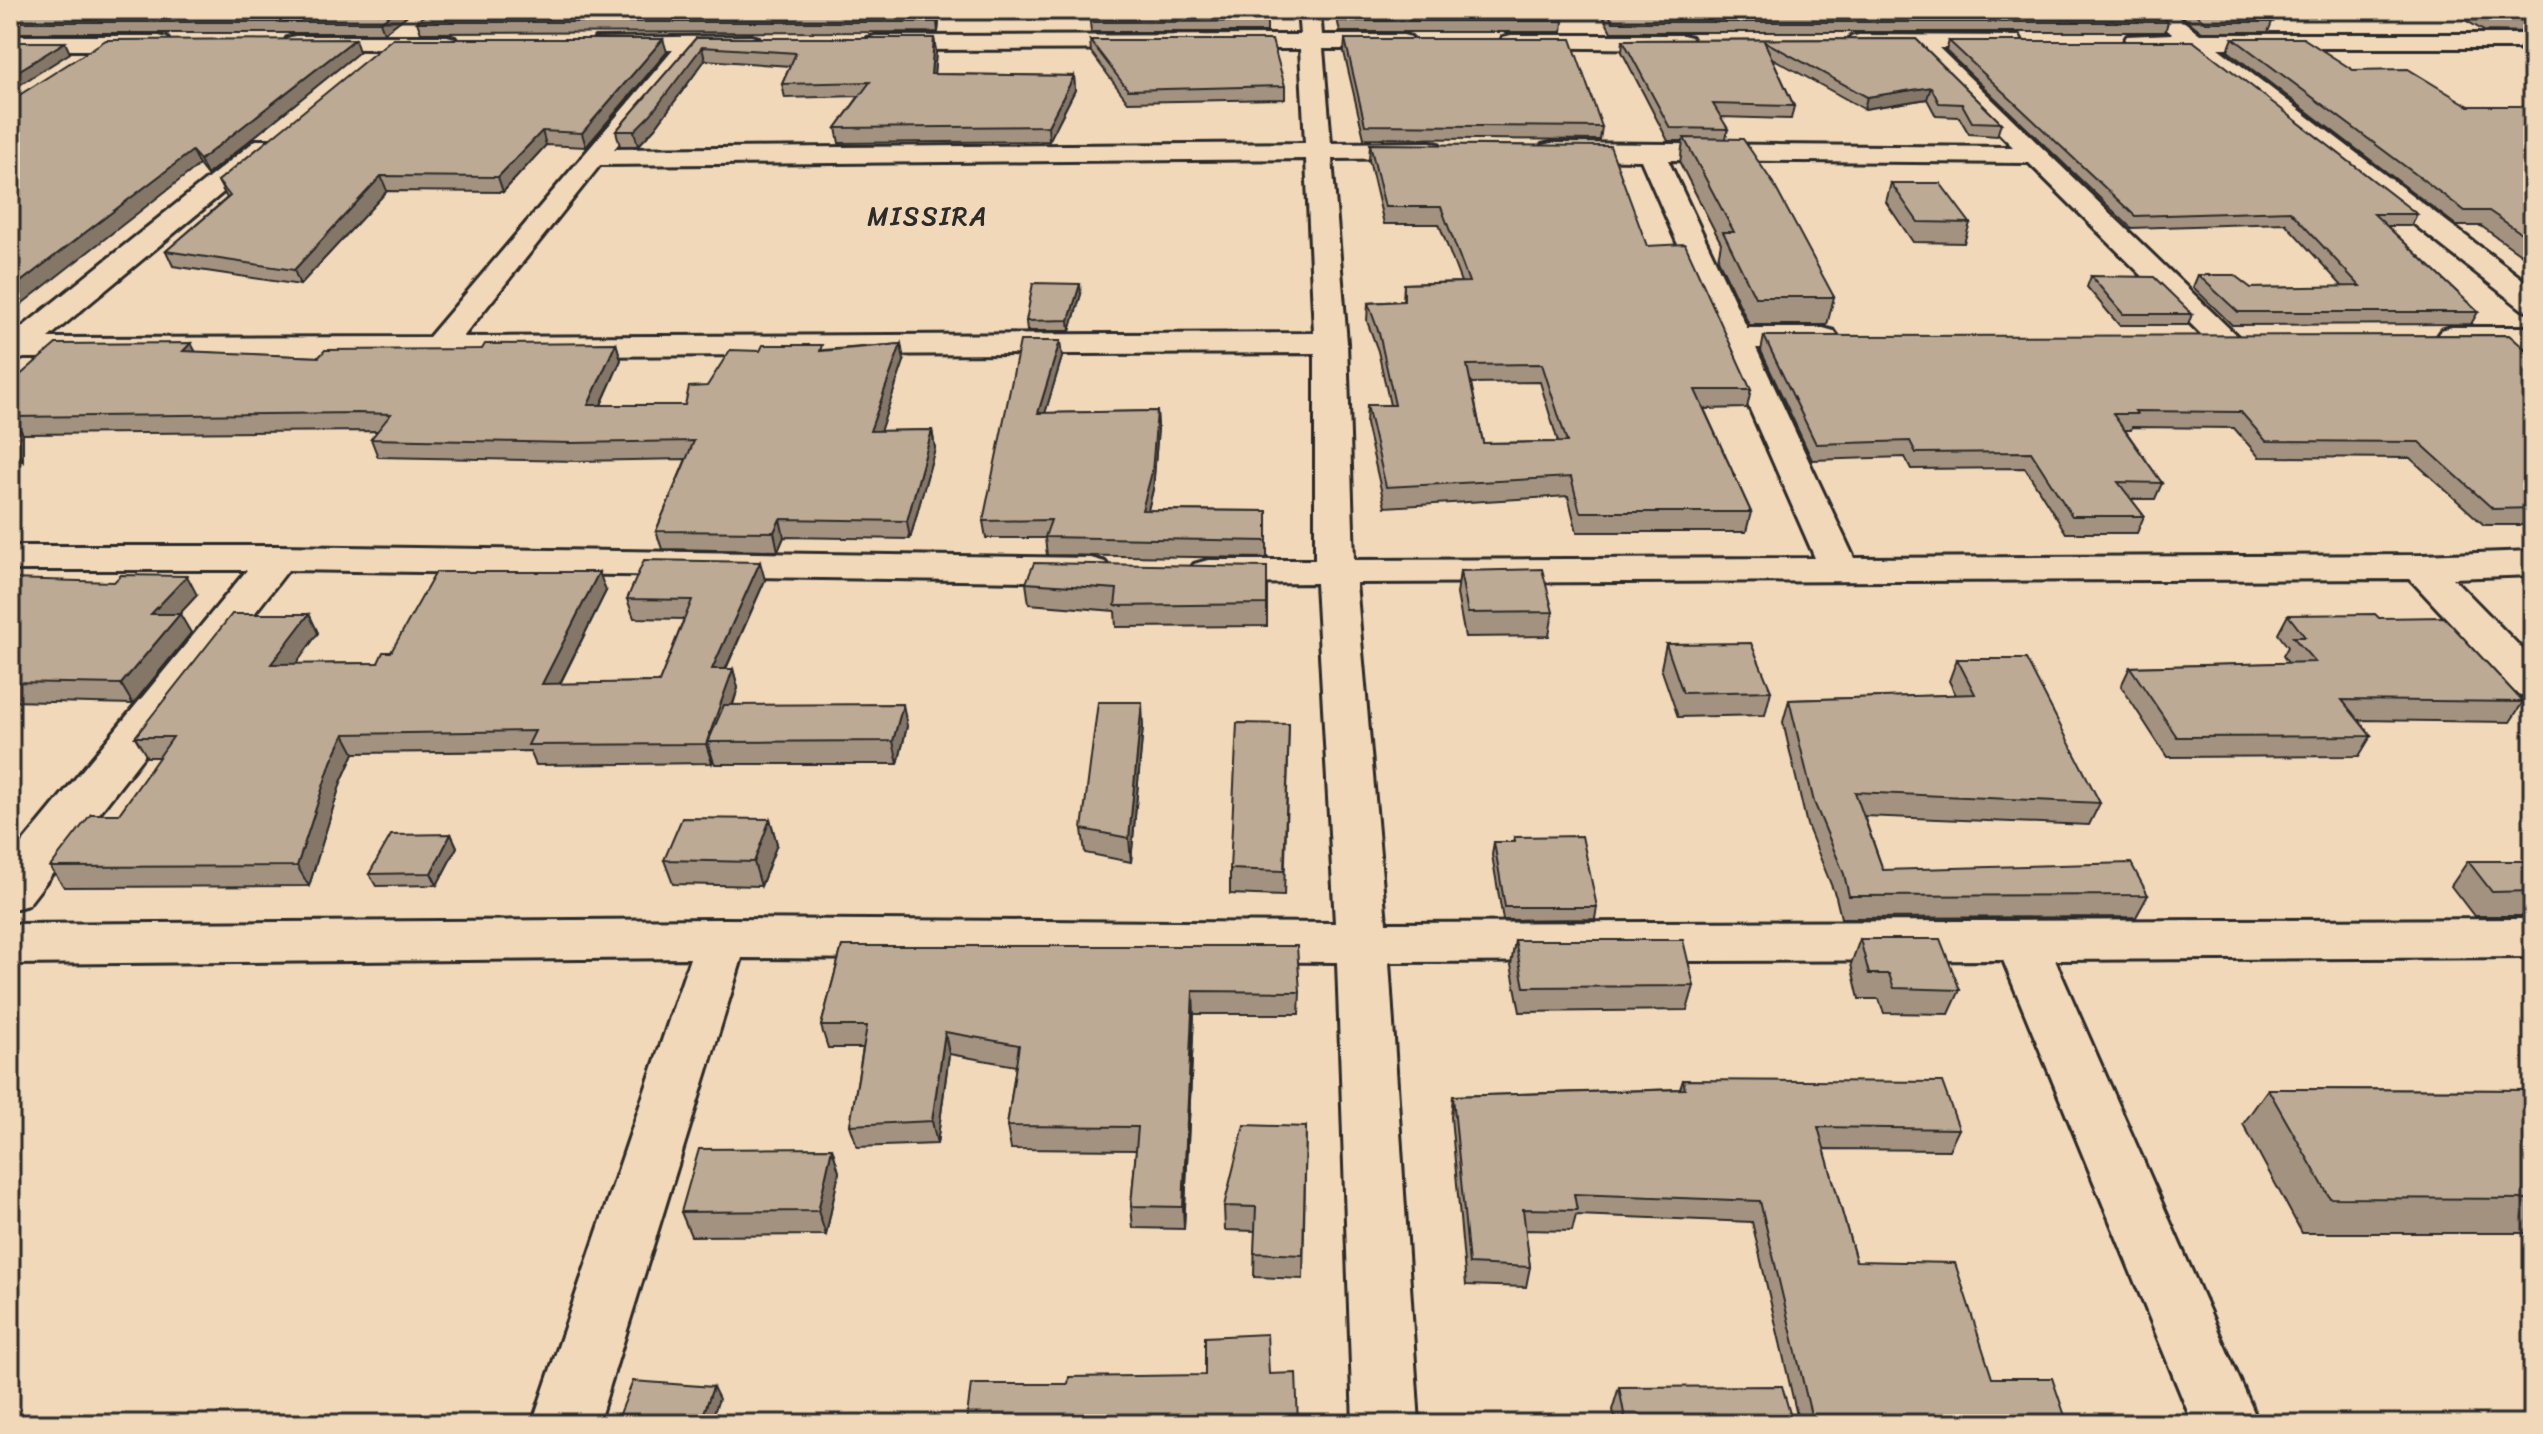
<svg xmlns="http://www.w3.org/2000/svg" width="2543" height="1434" font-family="Sriracha,sans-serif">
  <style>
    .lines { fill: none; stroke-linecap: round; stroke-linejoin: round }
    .minor-casing { stroke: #2b2b2b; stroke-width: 6 }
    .minor { fill: #f1d8b9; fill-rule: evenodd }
    .wall { fill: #a3927f; stroke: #2b2b2b; stroke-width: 2; fill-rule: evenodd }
    .shaded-wall { fill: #847768; stroke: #2b2b2b; stroke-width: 2 }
    .building { fill: #bdaa94; stroke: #2b2b2b; stroke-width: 2; fill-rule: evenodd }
    .labels { text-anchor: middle; stroke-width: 6; stroke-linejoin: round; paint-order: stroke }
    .far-quarter-label { font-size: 26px; letter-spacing: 2px; fill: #2b2b2b; stroke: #f1d8b9 }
  </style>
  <rect width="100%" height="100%" fill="#f1d8b9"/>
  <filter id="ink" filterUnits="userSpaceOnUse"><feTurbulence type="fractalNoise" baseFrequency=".0125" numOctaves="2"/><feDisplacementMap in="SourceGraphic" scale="16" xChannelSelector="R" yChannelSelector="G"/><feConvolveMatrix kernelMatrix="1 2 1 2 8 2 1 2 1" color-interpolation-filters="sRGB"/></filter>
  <g filter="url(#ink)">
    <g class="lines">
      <defs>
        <g id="minor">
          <path d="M1298 10H1320L1322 35H1403L1411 37 1414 42 1411 47 1403 49H1323L1331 143 1430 142 1439 144 1443 150 1439 156 1430 158 1332 159 1347 343 1354 560 1815 558 1641 160 1551 159 1542 157 1538 151 1542 145 1551 143 2013 147 1914 48 1859 49 1851 47 1848 42 1851 37 1859 35 2019 36 2022 41 2011 48H1939L2238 337 2233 344 2222 347 2211 344 2029 163 1668 160 1747 328H1823L1834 331 1839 338 1834 345 1823 348H1756L1854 558 2421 555 2533 551V575L2453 578 2533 660V699L2518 695 2410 579 1356 583 1386 923 2533 919V957L2055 960 2259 1424H2193L2003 960 1389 962 1419 1424H1353L1337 962 742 958 598 1424H532L690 958 10 964V924L722 919 1335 923 1316 583 1208 584 1194 580 1188 572 1194 564 1208 560H1315V353L24 358 10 363V337L256 140H274L278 145 274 150 48 338 429 337 673 50H603L595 48 592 43 595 38 751 36 759 38 762 43 759 48 751 50H697L614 149 1305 143 1300 49 875 50 867 48 864 43 867 38 875 36 1300 35ZM1306 159 1314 333 463 337 600 165Z"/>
          <polygon points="2144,10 2169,10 2200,34 2533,34 2533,48 2218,48 2533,287 2533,311 2522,309 2190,48 2127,46 2124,41 2127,36 2172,34"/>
          <polygon points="1511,35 1683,35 1691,37 1694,42 1691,47 1683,49 1503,47 1500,42 1503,37"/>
          <polygon points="10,36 159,36 167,38 170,43 167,48 159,50 10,50"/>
          <polygon points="295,36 447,36 455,38 458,43 455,48 447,50 287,48 284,43 287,38"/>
          <polygon points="2452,327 2533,327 2533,347 2452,347 2441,344 2436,337 2441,330"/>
          <polygon points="10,546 277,546 1091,558 1105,562 1111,570 1105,578 1091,582 288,570 28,905 10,910 10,858 247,570 10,570"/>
        </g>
      </defs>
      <use href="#minor" class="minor-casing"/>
      <use href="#minor" class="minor"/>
    </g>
    <g class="wall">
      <polygon points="10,10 414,10 384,33 10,33"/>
      <polygon points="430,10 1009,10 1008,13 940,12 938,32 421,33 417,22"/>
      <polygon points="1335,10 1559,10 1563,21 1562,32 1340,32"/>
      <polygon points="1600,10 2154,10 2168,22 2165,32 1611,32"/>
      <polygon points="2174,10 2254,10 2272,22 2268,32 2202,32"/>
      <polygon points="2448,10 2533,10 2533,32 2484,31"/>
      <polygon points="1267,21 1267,32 1091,32 1090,22"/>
      <polygon points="696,38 934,38 936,52 934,74 1074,76 1075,90 1049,141 839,143 836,128 859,96 785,98 782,84 790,66 705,60 655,128 638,146 620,146 616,131"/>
      <polygon points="2233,38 2353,70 2469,106 2533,106 2533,254 2522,255 2481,226 2457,226 2228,51"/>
      <polygon points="1345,39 1602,127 1600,140 1364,138 1344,52"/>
      <polygon points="1916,39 2001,123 1997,136 1969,134 1959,117 1936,116 1927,99 1864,109 1772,58 1794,106 1791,119 1720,117 1728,129 1726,138 1834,297 1827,325 1749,325 1718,259 1721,243 1680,163 1683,141 1668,141 1622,52 1623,40"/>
      <polygon points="2524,39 2533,39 2533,60 2518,51"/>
      <polygon points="1090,40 1285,86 1285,99 1128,102 1091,52"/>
      <polygon points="1949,41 2417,214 2411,226 2387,226 2478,312 2471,324 2232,325 2193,287 2198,275 2251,288 2343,287 2285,223 2131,228 1946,51"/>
      <polygon points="359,52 207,175 199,165 10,101"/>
      <polygon points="667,52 586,147 546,145 503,192 387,191 300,285 173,266 166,251 227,198 218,181"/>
      <path d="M1370 144 1647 246 1751 390 1747 408 1704 409 1751 512 1746 532H1577L1568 496 1385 507 1366 424 1367 405H1390L1378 351 1367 321 1368 303 1403 301 1404 284 1461 282 1439 224H1384L1369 160ZM1540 382 1558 442 1483 443 1471 383Z"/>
      <polygon points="1891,183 1970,223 1964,243 1913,242 1886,202"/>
      <polygon points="2091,276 2192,314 2188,325 2119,325 2087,287"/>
      <polygon points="1081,294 1070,331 1027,331 1026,321"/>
      <polygon points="1764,336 2533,356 2533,525 2484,525 2410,458 2259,457 2234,428 2132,427 2131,430 2125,430 2162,483 2155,499 2131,499 2144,516 2137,533 2066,533 2025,468 1911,469 1905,457 1812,460 1761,351"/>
      <polygon points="616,343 621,360 601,405 685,405 707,386 760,351 823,350 901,344 904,361 880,431 932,430 935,448 910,539 784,537 778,551 662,549 656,531 686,459 577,461 378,457 371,439 378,431 23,434 23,461 10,461 10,384 195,352 319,357"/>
      <polygon points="1062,357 1045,413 1157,411 1158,428 1153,489 1148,510 1267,511 1267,558 1047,555 1045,538 986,538 983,521"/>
      <polygon points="1267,567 1267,626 1116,627 1115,611 1029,604 1026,583"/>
      <polygon points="1460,571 1553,612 1549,636 1465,637 1457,594"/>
      <polygon points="10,579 197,595 179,614 191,633 133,704 10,701"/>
      <polygon points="765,580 726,669 733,669 738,688 733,705 907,726 898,764 715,764 713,760 712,763 536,765 530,751 354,753 341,782 309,886 64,887 50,867 119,814 160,757 147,757 135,737 309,614 318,633 296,664 378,663 391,652 606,591 560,684 659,682 684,619 634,618 627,599"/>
      <polygon points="2288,615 2379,618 2523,702 2510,722 2358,720 2371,736 2359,756 2167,757 2121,686 2130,667 2288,663 2283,656 2288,647 2278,634"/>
      <polygon points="1666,644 1771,691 1765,715 1678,717 1661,668"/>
      <polygon points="1957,659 2100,803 2089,825 1864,816 1883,870 2148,895 2136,917 1841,918 1836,897 1807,825 1783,722 1789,700 1956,695 1949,681"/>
      <polygon points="1289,724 1284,896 1230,894 1230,869"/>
      <polygon points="1143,726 1131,862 1085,853 1082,829"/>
      <polygon points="770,819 777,844 761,886 673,884 664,860"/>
      <polygon points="451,834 457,847 437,885 376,886 369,874"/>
      <polygon points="1514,837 1597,907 1595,919 1503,920 1492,855 1494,842 1513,842"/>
      <polygon points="2468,861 2533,861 2533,916 2474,916 2451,886"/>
      <polygon points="1860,939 1960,990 1949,1014 1884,1013 1879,999 1859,999 1851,964"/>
      <polygon points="1515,940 1694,986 1687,1010 1520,1012 1511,965"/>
      <polygon points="842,946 1300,992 1299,1014 1194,1014 1184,1229 1133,1228 1131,1206 1136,1150 1011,1149 1007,1126 1016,1066 949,1054 937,1144 857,1147 850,1125 863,1048 828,1048 821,1026"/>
      <polygon points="1683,1080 1959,1129 1949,1150 1824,1149 1856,1261 1992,1378 2065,1416 2060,1424 1799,1424 1752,1222 1576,1215 1572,1231 1525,1230 1530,1267 1526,1287 1466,1285 1451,1117 1453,1096 1680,1089"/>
      <polygon points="2268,1089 2533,1090 2533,1233 2302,1233 2243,1124"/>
      <polygon points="1306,1127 1303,1279 1254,1277 1255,1231 1225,1230 1224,1206"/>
      <polygon points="832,1148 839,1172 826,1235 691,1236 681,1212"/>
      <polygon points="1619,1387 1793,1424 1615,1424 1612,1410"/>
    </g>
    <g class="shaded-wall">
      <polygon points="397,10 414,10 384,33 380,22"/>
      <polygon points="938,10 940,10 940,12 938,32 937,22"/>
      <polygon points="934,38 936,52 933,88 931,74"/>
      <polygon points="355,39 359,52 207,175 200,160"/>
      <polygon points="663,39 667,52 586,147 582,133"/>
      <polygon points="65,42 70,53 10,91 10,76"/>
      <polygon points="702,47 705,60 655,128 638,146 634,131"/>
      <polygon points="1074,76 1075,90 1049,141 1048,126"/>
      <polygon points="1931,87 1927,99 1864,109 1867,97"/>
      <polygon points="542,131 546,145 503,192 498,177"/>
      <polygon points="192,151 199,165 10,313 10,290"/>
      <polygon points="381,176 387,191 300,285 294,270"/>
      <polygon points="1080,284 1081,294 1070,331 1069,320"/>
      <polygon points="1060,341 1062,357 1040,430 1038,413"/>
      <polygon points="191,343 200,360 183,351"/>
      <polygon points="616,343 621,360 593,422 588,405"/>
      <polygon points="901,344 904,361 874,449 870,431"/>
      <polygon points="1157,411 1158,428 1153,489 1144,527 1142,510"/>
      <polygon points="13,417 23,434 23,461 12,443"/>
      <polygon points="932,430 935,448 910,539 907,521"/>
      <polygon points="780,519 784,537 778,551 774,532"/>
      <polygon points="760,562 765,580 717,688 712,669"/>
      <polygon points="599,572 606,591 550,703 542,684"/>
      <polygon points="187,576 197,595 162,633 151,614"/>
      <polygon points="180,614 191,633 133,704 121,684"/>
      <polygon points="309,614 318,633 282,683 271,664"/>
      <polygon points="733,669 738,688 720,742 708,742 713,760 712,763 706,744"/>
      <polygon points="1142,702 1143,726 1131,862 1129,838"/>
      <polygon points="903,704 907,726 898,764 893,741"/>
      <polygon points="344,734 354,753 341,782 309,886 297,866 331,762"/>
      <polygon points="770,819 777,844 761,886 754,862"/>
      <polygon points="451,834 457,847 437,885 431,873"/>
      <polygon points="1193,991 1194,1014 1184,1229 1183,1207"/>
      <polygon points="945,1032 949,1054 937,1144 932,1121"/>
      <polygon points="832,1148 839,1172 826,1235 818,1211"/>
      <polygon points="713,1387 719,1399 710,1424 700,1424"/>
    </g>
    <g class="building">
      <polygon points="10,10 397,10 380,22 10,22"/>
      <polygon points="430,10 938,10 937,22 417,22"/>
      <polygon points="1093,10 1263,10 1267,21 1090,22"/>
      <polygon points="1337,10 1559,10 1563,21 1340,21"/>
      <polygon points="1606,10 2154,10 2168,22 1613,22"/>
      <polygon points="2190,10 2254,10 2272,22 2206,22"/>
      <polygon points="2473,10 2533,10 2533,20 2490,19"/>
      <polygon points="696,38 934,38 931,74 1074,76 1048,126 836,128 870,82 782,84 796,53 702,47 651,114 634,131 616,131"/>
      <polygon points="2233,38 2303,38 2353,70 2408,69 2469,106 2533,106 2533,239 2530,239 2489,211 2465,211"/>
      <polygon points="355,39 200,160 192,151 10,290 10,101 106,40"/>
      <polygon points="392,39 663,39 582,133 542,131 498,177 381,176 294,270 166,251 230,196 218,181"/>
      <polygon points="1345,39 1571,39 1602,127 1365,125"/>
      <polygon points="1916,39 2001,123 1972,122 1962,104 1939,103 1931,87 1867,97 1764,41 1794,106 1713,104 1728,129 1670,128 1623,40"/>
      <polygon points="2524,39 2533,39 2533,44"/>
      <polygon points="1090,40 1272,40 1285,86 1128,90"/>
      <polygon points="1949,41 2193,41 2417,214 2374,214 2478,312 2238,312 2198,275 2234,275 2251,288 2360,286 2290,211 2135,216"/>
      <polygon points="10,42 65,42 10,76"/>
      <polygon points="1684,138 1743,139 1773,183 1834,297 1755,297 1723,232 1734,232"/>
      <path d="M1370 144 1610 146 1647 246 1685 244 1751 390H1695L1751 512H1580L1571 477 1386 487 1367 405H1395L1379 333 1368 303 1404 301V284L1469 282 1441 207H1385ZM1542 364 1567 442 1483 443 1467 365Z"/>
      <polygon points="1891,183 1940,183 1970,223 1918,222"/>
      <polygon points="2091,276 2154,277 2192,314 2123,314"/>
      <polygon points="1033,283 1080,284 1069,320 1026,321"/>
      <polygon points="2509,335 2533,356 2533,411 2530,411 2533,414 2533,508 2493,509 2419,442 2266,441 2241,412 2135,411 2137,414 2113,414 2162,483 2118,482 2144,516 2072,516 2031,452 1916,453 1910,441 1816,444 1764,336"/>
      <polygon points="1020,341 1060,341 1038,413 1157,411 1152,472 1142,510 1267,511 1267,541 1045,537 1051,520 983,521"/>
      <polygon points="191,343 183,351 319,357 325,350 482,349 485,344 616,343 588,405 685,405 689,387 707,386 730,350 760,351 763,345 822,345 820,351 901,344 870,431 932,430 907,521 780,519 774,532 656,531 694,441 571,443 371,439 391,414 358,413 13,417 12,443 10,443 10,384 56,344"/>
      <polygon points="644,560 760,562 712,669 733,669 706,744 528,745 535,731 344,734 331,762 297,866 50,867 91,814 119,814 173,737 135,737 232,614 309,614 271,664 378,663 383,652 391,652 436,572 599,572 542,684 659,682 692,600 627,599"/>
      <polygon points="1034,563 1267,567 1267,604 1115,606 1117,589 1026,583"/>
      <polygon points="1542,569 1553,612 1468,613 1460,571"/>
      <polygon points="121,575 187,576 151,614 180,614 121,684 10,682 10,579 114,582"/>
      <polygon points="2375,614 2379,618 2444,617 2523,702 2342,700 2371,736 2177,737 2130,667 2315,662 2293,637 2305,637 2288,615"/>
      <polygon points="1751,643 1771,691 1683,693 1666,644"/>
      <polygon points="1957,659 2026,659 2100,803 1855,792 1883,870 2131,863 2148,895 1849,896 1844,874 1814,802 1789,700 1975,694"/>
      <polygon points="1098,702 1142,702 1129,838 1082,829"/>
      <polygon points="903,704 893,741 708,742 724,705"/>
      <polygon points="1237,723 1289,724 1284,871 1230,869"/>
      <polygon points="682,818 770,819 754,862 664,860"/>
      <polygon points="451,834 431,873 369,874 391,835"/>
      <polygon points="1582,836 1597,907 1505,907 1494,842 1515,842 1514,837"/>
      <polygon points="2468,861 2533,861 2533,891 2492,892"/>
      <polygon points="1860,939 1940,939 1960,990 1894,988 1889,974 1869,974"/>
      <polygon points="1515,940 1683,940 1694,986 1524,987"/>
      <polygon points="842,946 1297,946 1300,992 1193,991 1183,1207 1131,1206 1138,1127 1007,1126 1019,1045 945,1032 932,1121 850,1125 867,1026 821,1026"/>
      <polygon points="1683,1080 1942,1082 1959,1129 1818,1127 1856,1261 1955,1263 1992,1378 2052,1378 2065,1416 1811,1415 1760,1201 1574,1194 1577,1210 1523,1209 1530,1267 1469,1264 1453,1096 1685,1089"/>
      <polygon points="2268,1089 2533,1090 2533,1199 2330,1198"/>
      <polygon points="1244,1125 1306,1127 1303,1255 1254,1253 1256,1207 1224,1206"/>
      <polygon points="832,1148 818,1211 681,1212 699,1149"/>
      <polygon points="1267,1334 1269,1374 1296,1373 1298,1424 966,1424 971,1384 1068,1384 1069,1377 1205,1375 1205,1337"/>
      <polygon points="633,1381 713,1387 700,1424 616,1424"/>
      <polygon points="1782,1386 1793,1424 1626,1424 1619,1387"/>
    </g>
  </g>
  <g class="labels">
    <g class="far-quarter-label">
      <text x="928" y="225">MISSIRA</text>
    </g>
  </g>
  <rect width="2543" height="1434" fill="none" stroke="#f1d8b9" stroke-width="40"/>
  <rect x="20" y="20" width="2503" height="1394" fill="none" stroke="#2b2b2b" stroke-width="3" filter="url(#ink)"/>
</svg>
